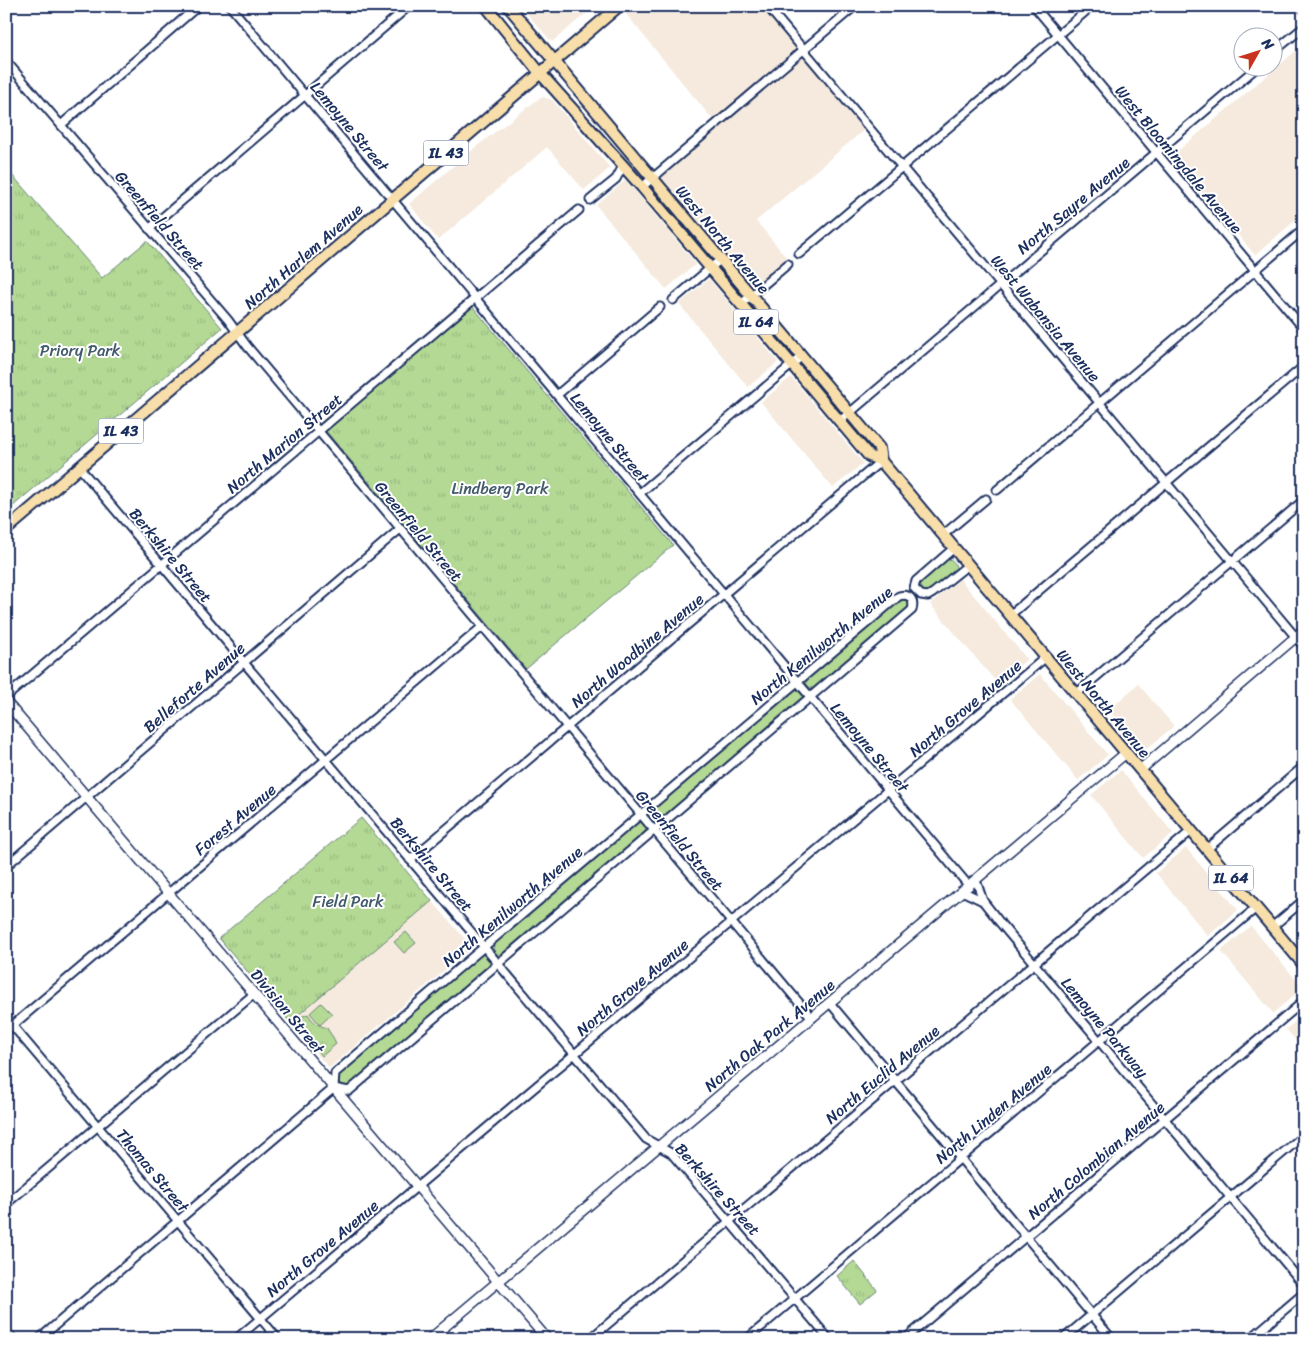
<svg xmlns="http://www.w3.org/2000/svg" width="1310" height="1345" font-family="Sriracha,sans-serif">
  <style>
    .built { fill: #f5eadd }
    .grass { fill: #b4d994; stroke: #688479 }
    .park { fill: url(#park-tufts); stroke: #688479 }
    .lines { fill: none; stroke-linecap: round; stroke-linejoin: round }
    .minor-casing { stroke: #1b2f5e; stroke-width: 11 }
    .tertiary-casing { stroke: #1b2f5e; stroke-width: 12 }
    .primary-casing { stroke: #1b2f5e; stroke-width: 14 }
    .minor { stroke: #fff; stroke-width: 7 }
    .tertiary { stroke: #fff; stroke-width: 9 }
    .primary { stroke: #f8deab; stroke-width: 10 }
    .labels { text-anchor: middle; stroke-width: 4; stroke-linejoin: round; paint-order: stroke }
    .shield { fill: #fff; stroke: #5f6d8e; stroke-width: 1 }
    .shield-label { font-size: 15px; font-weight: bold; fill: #1b2f5e }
    .street-label { font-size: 16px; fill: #1b2f5e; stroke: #fff }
    .park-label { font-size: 16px; fill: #415a6c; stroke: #fff }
  </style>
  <defs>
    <pattern id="park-tufts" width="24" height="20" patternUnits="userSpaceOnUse" patternTransform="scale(1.25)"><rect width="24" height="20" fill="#b4d994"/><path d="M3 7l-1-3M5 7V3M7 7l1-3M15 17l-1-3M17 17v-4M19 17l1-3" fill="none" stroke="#9abb82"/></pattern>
  </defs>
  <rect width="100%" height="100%" fill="#fff"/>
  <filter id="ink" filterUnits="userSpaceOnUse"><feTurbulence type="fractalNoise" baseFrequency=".02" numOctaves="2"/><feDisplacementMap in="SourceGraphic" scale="10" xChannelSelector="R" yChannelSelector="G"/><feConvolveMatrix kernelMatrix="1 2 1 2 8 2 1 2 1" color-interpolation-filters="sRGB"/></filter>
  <g filter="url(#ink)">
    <g class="built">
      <polygon points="520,6 595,6 552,42"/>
      <polygon points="636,6 761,6 795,47 795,50 713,120 626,14"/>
      <polygon points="1304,44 1304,213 1255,255 1172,156"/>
      <polygon points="802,58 805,59 864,130 756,221 787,258 756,284 750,287 662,182 662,176"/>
      <polygon points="543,97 552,100 610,168 584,190 547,147 438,240 409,204 477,146 537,100"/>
      <polygon points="626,180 696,264 666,289 596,205"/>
      <polygon points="709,279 778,362 748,387 679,304"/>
      <polygon points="791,377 863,463 833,488 761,402"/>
      <polygon points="960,579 1027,659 998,684 930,604"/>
      <polygon points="1040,674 1108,755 1078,780 1010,699"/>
      <polygon points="1138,684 1174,726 1144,751 1109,710"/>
      <polygon points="1121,770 1173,833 1143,858 1091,795"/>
      <polygon points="1186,848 1238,910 1208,936 1156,873"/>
      <polygon points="432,901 472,947 329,1068 290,1022"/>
      <polygon points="1251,926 1303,988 1273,1013 1221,951"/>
      <polygon points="1304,1014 1304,1050 1286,1029"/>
    </g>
    <g class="grass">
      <path d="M950 559C955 562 957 566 955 571L930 591 927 592 921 589 920 581 945 560Z"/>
      <polygon points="905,597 911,602 909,609 816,688 810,688 806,683 806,679 901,598"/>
      <polygon points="796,689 803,695 802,700 659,822 654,821 650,816 650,811 793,690"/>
      <polygon points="640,822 646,828 645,832 501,955 498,955 493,949 494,944 637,823"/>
      <polygon points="406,932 416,943 404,953 394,942"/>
      <polygon points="482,954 490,961 490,965 346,1087 342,1086 337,1080 337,1077"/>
      <polygon points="321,1003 332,1014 320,1025 310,1013"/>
    </g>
    <g class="park">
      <polygon points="6,168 102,278 147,241 222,328 6,512"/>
      <polygon points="473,307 673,545 526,669 326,431"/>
      <polygon points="361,818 432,901 290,1022 219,938"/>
      <path d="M308 1014C313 1022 317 1025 327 1028 330 1034 334 1037 336 1044L322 1056 301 1029 298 1018Z"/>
      <polygon points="854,1261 877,1290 860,1304 837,1276"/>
    </g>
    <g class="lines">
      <defs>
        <g id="minor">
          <polyline points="230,6 969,886"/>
          <polyline points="767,6 1304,647"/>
          <polyline points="1034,6 1304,329"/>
          <polyline points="1301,6 1304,10"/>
          <polyline points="1272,53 1304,27"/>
          <polyline points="6,61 228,320 247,346 812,1018"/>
          <polyline points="61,125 198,6"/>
          <polyline points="642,187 855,6"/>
          <polyline points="590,200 616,179 623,166"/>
          <polyline points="149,229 409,6"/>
          <polyline points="799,254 1092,6"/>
          <polyline points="673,300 721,259"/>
          <polyline points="741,304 788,264"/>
          <polyline points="557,395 660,307"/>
          <polyline points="840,421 1256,68"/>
          <polyline points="79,467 646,1139 671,1153 829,1339"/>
          <polyline points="997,490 1304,229"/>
          <polyline points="640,493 802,356"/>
          <polyline points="943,535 986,499"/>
          <polyline points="954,548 916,581 914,588 921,595 928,596 933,593 968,565"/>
          <polyline points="1010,615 1304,366"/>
          <polyline points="1076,694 1304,500"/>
          <polyline points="6,697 579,210"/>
          <polyline points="1207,849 1304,766"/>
          <polyline points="410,860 881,461"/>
          <polyline points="6,866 400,529"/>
          <polyline points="976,880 983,901 1001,924 1304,1285"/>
          <polyline points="962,891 983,901"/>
          <polyline points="1272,927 1304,900"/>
          <polyline points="830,1003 1112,1339"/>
          <polyline points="6,1018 278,1339"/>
          <polyline points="6,1031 482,627"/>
          <polyline points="6,1204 254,994"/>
          <path d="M39 1339 334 1088 335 1073 899 596C909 593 915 599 912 610L349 1091 334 1088"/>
          <polyline points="236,1339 1046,657"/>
          <polyline points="590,1339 1191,831"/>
          <polyline points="747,1339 1256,908"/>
          <polyline points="905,1339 1304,1001"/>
          <polyline points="1063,1339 1304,1135"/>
          <polyline points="1250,1339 1304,1293"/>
        </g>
        <g id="tertiary">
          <polyline points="6,702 547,1339"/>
          <polyline points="1140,770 1304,630"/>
          <polyline points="6,1332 12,1339"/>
          <polyline points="430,1339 1126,753"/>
        </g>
        <g id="primary">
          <polyline points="486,6 540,73 642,187 869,456 881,461 1304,965"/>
          <polyline points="508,6 879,448 881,461"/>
          <polyline points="6,530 619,6"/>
        </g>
      </defs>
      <use href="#minor" class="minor-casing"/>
      <use href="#tertiary" class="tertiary-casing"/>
      <use href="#primary" class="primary-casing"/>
      <use href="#minor" class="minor"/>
      <use href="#tertiary" class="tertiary"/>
      <use href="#primary" class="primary"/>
    </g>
  </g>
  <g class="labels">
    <g class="shield">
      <rect x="423.5" y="140.5" width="45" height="25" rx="4"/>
      <rect x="733.5" y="309.5" width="45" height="25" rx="4"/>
      <rect x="98.5" y="418.5" width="45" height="25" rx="4"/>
      <rect x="1208.5" y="865.5" width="45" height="25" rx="4"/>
    </g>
    <g class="shield-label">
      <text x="446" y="158">IL 43</text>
      <text x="756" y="327">IL 64</text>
      <text x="121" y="436">IL 43</text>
      <text x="1231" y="883">IL 64</text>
    </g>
    <g class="street-label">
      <text transform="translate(350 126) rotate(50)" y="6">Lemoyne Street</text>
      <text transform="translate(1179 159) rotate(50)" y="6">West Bloomingdale Avenue</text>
      <text transform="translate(1073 205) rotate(-40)" y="6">North Sayre Avenue</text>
      <text transform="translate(160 220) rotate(49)" y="6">Greenfield Street</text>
      <text transform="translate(723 239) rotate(50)" y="6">West North Avenue</text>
      <text transform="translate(303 256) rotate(-41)" y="6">North Harlem Avenue</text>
      <text transform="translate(1046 318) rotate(50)" y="6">West Wabansia Avenue</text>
      <text transform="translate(610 437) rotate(50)" y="6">Lemoyne Street</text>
      <text transform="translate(284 443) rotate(-40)" y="6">North Marion Street</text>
      <text transform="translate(419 531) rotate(50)" y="6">Greenfield Street</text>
      <text transform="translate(171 555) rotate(50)" y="6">Berkshire Street</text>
      <text transform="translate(821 645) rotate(-39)" y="6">North Kenilworth Avenue</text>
      <text transform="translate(637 650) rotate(-40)" y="6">North Woodbine Avenue</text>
      <text transform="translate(194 687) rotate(-41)" y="6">Belleforte Avenue</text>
      <text transform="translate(1104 703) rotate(50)" y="6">West North Avenue</text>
      <text transform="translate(965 708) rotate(-40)" y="6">North Grove Avenue</text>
      <text transform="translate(870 747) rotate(50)" y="6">Lemoyne Street</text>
      <text transform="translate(235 819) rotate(-40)" y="6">Forest Avenue</text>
      <text transform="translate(680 840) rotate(50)" y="6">Greenfield Street</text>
      <text transform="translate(432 864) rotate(50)" y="6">Berkshire Street</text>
      <text transform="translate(512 906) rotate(-40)" y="6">North Kenilworth Avenue</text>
      <text transform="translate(632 987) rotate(-40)" y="6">North Grove Avenue</text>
      <text transform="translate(288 1011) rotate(50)" y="6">Division Street</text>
      <text transform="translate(1105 1027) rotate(50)" y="6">Lemoyne Parkway</text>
      <text transform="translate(769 1035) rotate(-40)" y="6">North Oak Park Avenue</text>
      <text transform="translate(882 1074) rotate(-40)" y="6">North Euclid Avenue</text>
      <text transform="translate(993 1113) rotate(-40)" y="6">North Linden Avenue</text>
      <text transform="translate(1096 1160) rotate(-40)" y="6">North Colombian Avenue</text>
      <text transform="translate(153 1170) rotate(50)" y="6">Thomas Street</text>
      <text transform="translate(718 1189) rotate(48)" y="6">Berkshire Street</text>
      <text transform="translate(322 1248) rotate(-40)" y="6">North Grove Avenue</text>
    </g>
    <g class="park-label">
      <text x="80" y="356">Priory Park</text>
      <text x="500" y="494">Lindberg Park</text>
      <text x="348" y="907">Field Park</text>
    </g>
  </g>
  <rect width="1310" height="1345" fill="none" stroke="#fff" stroke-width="25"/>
  <rect x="12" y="12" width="1285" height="1320" fill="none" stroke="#1b2f5e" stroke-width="2" filter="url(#ink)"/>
  <g transform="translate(1258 52) rotate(51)"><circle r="24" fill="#ffffff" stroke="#a4acbf"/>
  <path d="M0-4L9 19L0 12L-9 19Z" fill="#c8321e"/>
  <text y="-8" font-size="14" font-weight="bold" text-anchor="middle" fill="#1b2f5e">N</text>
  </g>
</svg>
